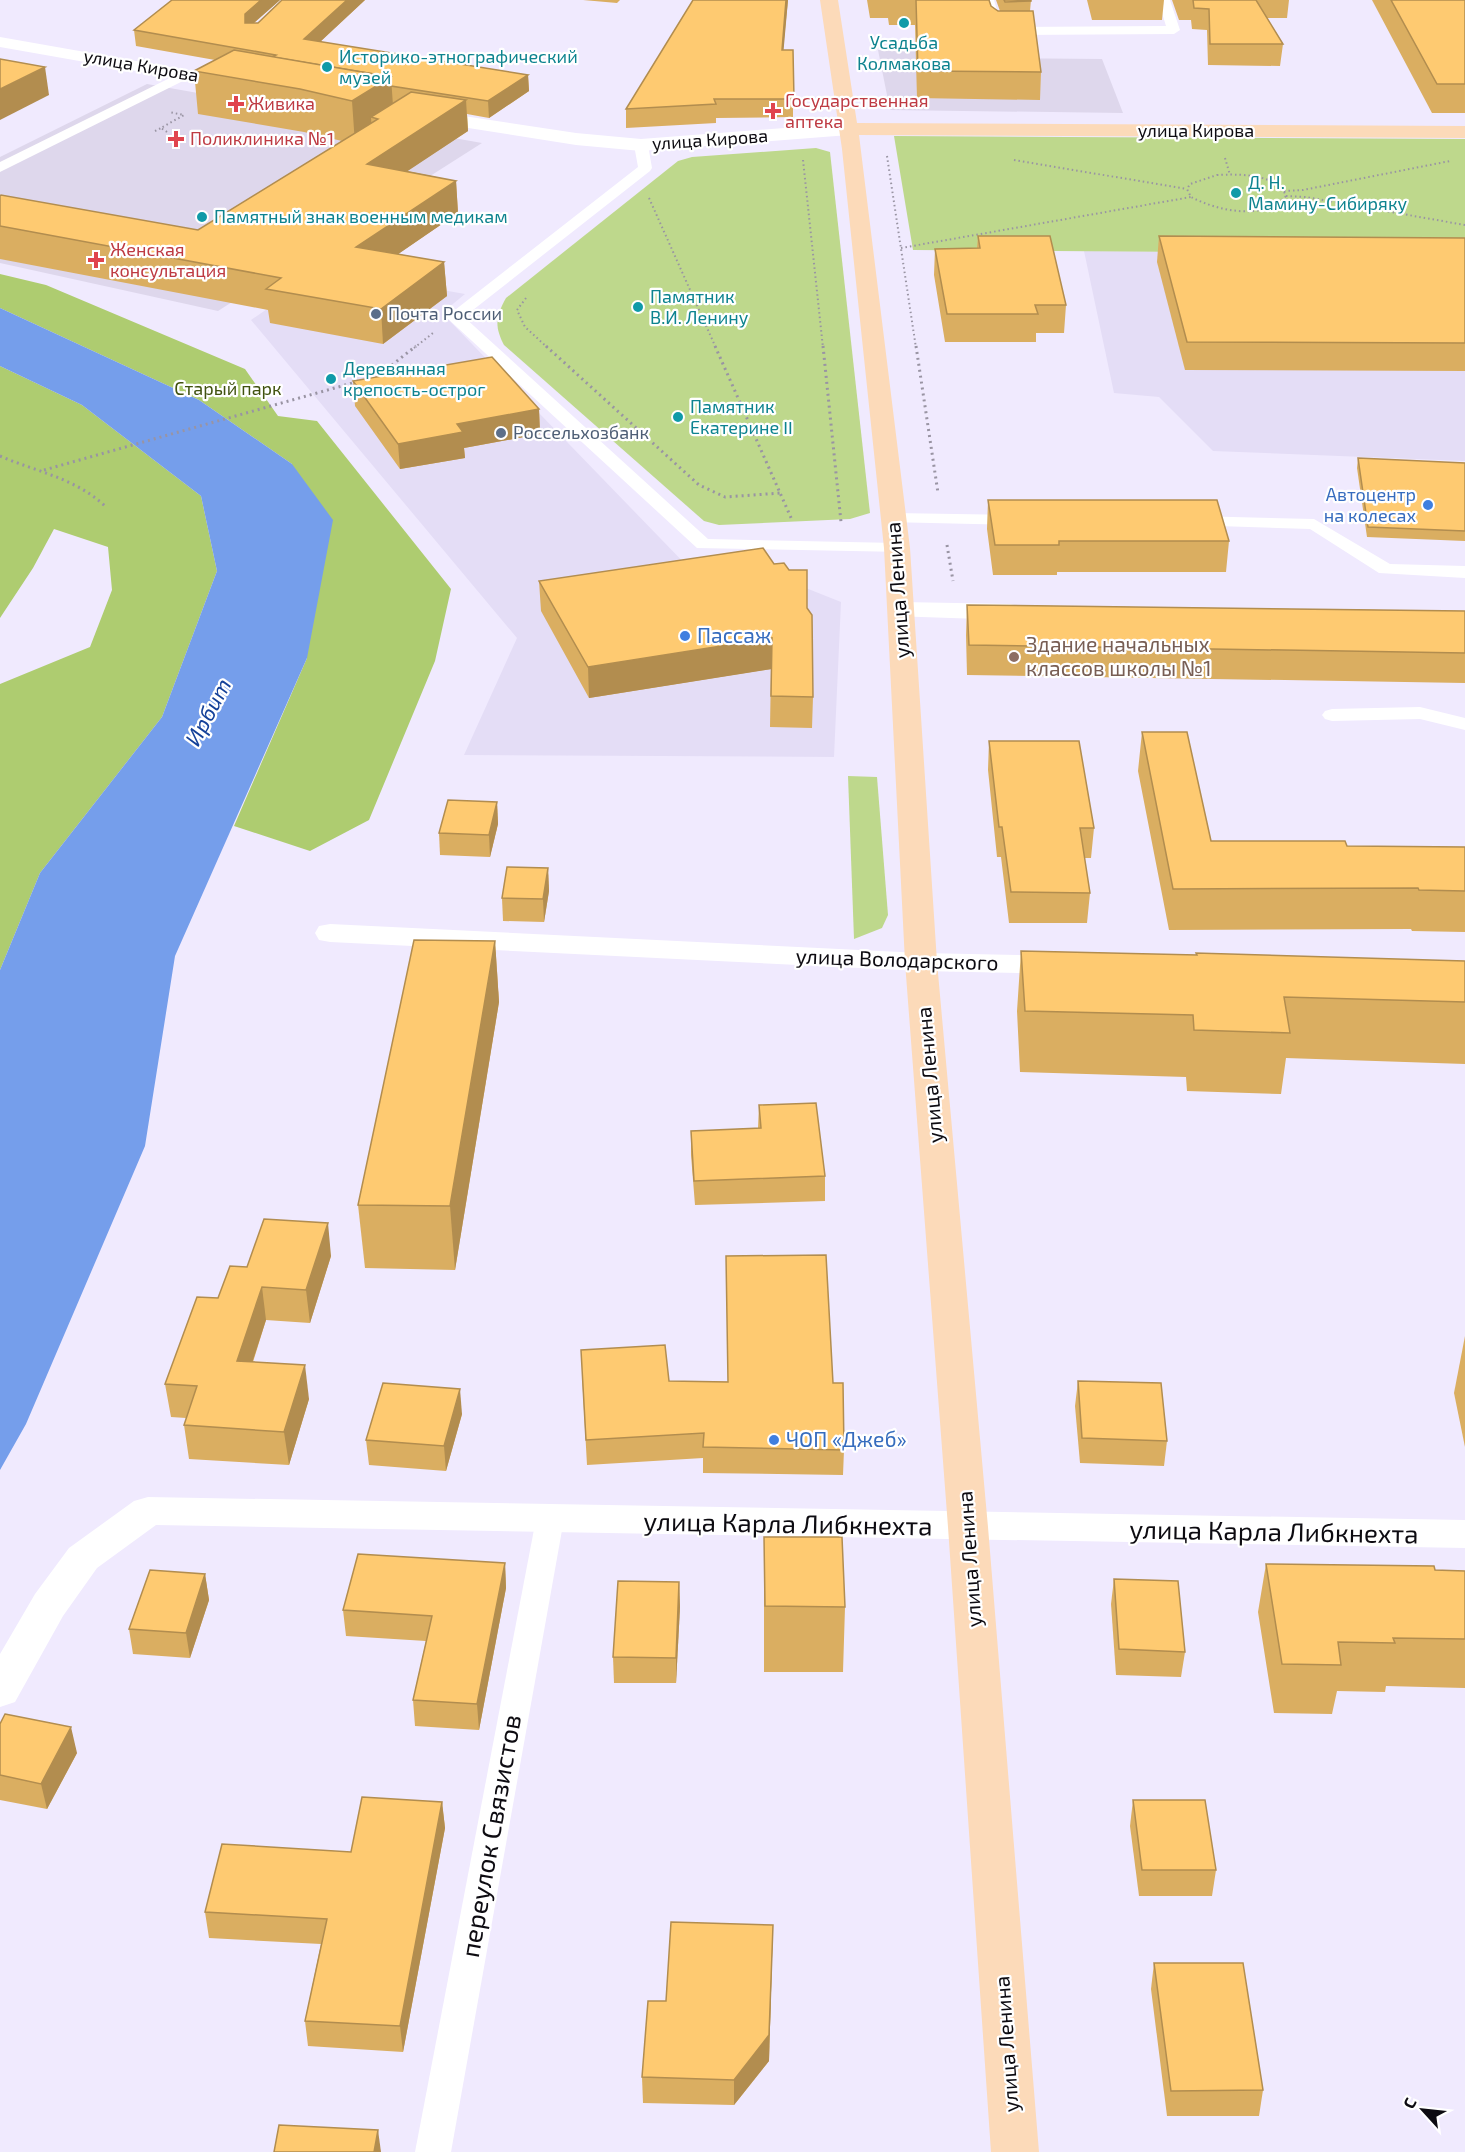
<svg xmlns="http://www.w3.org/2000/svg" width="1465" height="2152" font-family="'Exo 2',sans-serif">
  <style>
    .built { fill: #e4ddf6 }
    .education { fill: #ded7ec }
    .green { fill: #bed88c }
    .forest { fill: #aecc70 }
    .water { fill: #759eeb }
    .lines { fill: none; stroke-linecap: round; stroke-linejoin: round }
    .path-far1 { stroke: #9994a3; stroke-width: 2; stroke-dasharray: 1.5 3; stroke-linecap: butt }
    .path { stroke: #9994a3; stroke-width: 3; stroke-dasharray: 2 4; stroke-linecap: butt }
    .lane { fill: #fff; fill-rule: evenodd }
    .street { fill: #fff; fill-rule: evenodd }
    .secondary { fill: #fff; fill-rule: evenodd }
    .primary { fill: #fcdab9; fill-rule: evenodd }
    .wall { fill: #daae61 }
    .shaded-wall { fill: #b28d4f }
    .building { fill: #feca71; stroke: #b28d4f; stroke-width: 1.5 }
    .culture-dot { fill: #0f9aa8; stroke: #fff; stroke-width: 2 }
    .health-dot { fill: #e0444e; stroke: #fff; stroke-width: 2 }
    .service-dot { fill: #5c6f8a; stroke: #fff; stroke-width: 2 }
    .shop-dot { fill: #3f7fe0; stroke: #fff; stroke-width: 2 }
    .education-dot { fill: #8d6e63; stroke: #fff; stroke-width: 2 }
    .labels { text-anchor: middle; stroke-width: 4.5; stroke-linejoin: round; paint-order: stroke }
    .far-culture-label { font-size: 18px; fill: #0d838f; stroke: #fff; text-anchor: start }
    .far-street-label { font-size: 18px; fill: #0d0b11; stroke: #fff }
    .far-health-label { font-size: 18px; fill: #be3a42; stroke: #fff; text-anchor: start }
    .far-service-label { font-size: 18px; fill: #4e5e75; stroke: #fff; text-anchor: start }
    .far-park-label { font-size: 18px; fill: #40520f; stroke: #fff }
    .far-shop-label { font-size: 18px; fill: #366cbe; stroke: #fff; text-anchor: end }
    .street-label { font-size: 21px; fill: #0d0b11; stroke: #fff }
    .shop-label { font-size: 21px; fill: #366cbe; stroke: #fff; text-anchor: start }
    .education-label { font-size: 21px; fill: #785e54; stroke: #fff; text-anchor: start }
    .water-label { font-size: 22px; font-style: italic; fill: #144199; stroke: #fff }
    .near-street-label { font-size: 26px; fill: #0d0b11; stroke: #fff }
  </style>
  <rect width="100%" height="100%" fill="#f0eafe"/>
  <g class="built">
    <polygon points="1084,251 1465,254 1465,461 1213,451 1159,397 1114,393"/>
    <polygon points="325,269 465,294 442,313 692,571 743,563 841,602 834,757 464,755 517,638 251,320"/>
  </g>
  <g class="education">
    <polygon points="878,50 992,51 995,58 1102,59 1123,113 890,110"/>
    <polygon points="147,84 482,143 218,311 0,263 0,157"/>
  </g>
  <g class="green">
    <polygon points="894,136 1465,139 1465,254 913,250"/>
    <path d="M816 148 830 152 870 513 850 519 719 525 704 521 696 514 504 345C494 326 496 316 506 298L678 161 692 157Z"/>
    <polygon points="848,776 877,777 888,915 882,928 854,939"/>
  </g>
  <g class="forest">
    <polygon points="0,274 46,285 245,369 278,416 317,421 451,589 435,661 369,820 310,851 234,826 307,658 292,464 199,400 0,308"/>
    <polygon points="0,366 82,405 201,496 217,571 162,717 40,873 0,970 0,684 90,647 112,590 108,547 54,529 33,568 0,618"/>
  </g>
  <polygon class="water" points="0,308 199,400 292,464 333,520 307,658 175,956 145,1146 26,1424 0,1470 0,970 40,873 162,717 217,571 201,496 82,405 0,366"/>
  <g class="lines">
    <g class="path-far1">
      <polyline points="155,131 161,128"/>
      <polyline points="167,132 161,128 184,115 169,112"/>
      <polyline points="887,156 916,348"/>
      <polyline points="1225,158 1230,175"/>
      <polyline points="803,160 823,348"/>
      <polyline points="1014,160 1187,189"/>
      <path d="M1217 175C1237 174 1277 173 1286 196 1263 221 1218 211 1191 197L1187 189 1190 184Z"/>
      <polyline points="1284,191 1303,190 1450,161"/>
      <polyline points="1286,196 1306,197 1465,225"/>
      <polyline points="649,198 716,348"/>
      <polyline points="901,248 1191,197"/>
      <polyline points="526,298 517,310 525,327 548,348"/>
      <polyline points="414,348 433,333"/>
    </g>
    <g class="path">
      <polyline points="546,346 699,485 725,497 781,493"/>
      <polyline points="715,346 792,520"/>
      <polyline points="823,346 841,522"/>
      <polyline points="916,346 938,493"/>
      <polyline points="366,379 378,376 416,346"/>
      <path d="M0 456C37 472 75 478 105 506"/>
      <polyline points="44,470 356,382"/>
      <polyline points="947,545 953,581"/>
    </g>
    <g class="lane">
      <polygon points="982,0 994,0 1002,27 1166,26 1158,0 1170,0 1180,30 1174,34 997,35 991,31"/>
      <polygon points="186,70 191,71 191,77 0,172 0,162"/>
      <polygon points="641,141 648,145 652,168 650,171 464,317 708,539 897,543 906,548 903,552 697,548 446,317 638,167 634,145"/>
      <polygon points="893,513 1020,515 1029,520 1020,525 887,522 884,518"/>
      <polygon points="1192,516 1314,519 1390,564 1465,566 1465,578 1379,573 1310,529 1186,525 1183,521"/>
      <polygon points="1420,707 1465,718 1465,730 1420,719 1332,721 1325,719 1322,715 1325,711 1332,709"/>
      <polygon points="550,1509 560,1512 564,1519 451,2152 415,2152 536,1519 540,1512"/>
    </g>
    <g class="street">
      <polygon points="901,602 1010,604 1019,606 1023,612 1019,618 1010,620 892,616 888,610 892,604"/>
      <polygon points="330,924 921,953 1066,956 1077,958 1082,965 1077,972 1066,974 921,971 330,942 319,940 315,933 319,926"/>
      <polygon points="148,1497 1465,1520 1465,1548 156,1525 97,1568 63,1616 15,1702 0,1707 0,1654 35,1594 69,1548 134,1501"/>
    </g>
    <g class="secondary">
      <polygon points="0,37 238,79 247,84 238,89 0,47"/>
      <polygon points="424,110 576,133 641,139 849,123 858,129 849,135 641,151 576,145 417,120 415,116 417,112"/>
    </g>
    <polygon class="primary" points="820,0 838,0 857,123 1465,126 1465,138 859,135 910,548 937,962 988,1527 1039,2152 991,2152 948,1527 905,962 884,548 842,149"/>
  </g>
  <g class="wall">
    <polygon points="172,0 280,0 254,23 258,23 282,0 365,0 320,42 528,75 529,91 489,118 467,114 468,131 407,171 456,181 458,213 398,254 444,262 447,296 383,344 270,323 268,310 0,259 0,196 198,230 342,141 304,132 198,114 194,71 215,60 136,46 134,30"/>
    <polygon points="583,0 620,0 617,3"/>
    <polygon points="788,0 783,50 793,50 793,117 716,118 716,123 626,128 626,109"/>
    <polygon points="867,0 989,0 991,6 998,11 1000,11 996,0 1031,0 1030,11 1041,72 1040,100 917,98 915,25 889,25 888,18 870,18"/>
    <polygon points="1087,0 1164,0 1162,20 1092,20"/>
    <polygon points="1172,0 1289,0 1287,18 1267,18 1283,44 1280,66 1208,65 1207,30 1192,29 1191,20 1179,20"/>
    <polygon points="1372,0 1465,0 1465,113 1432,113"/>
    <polygon points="978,236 1066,305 1064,333 1036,333 1036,342 945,342 934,275 935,249 977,248"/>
    <polygon points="1159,236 1465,238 1465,371 1185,370 1157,262"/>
    <polygon points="353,381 539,409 540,434 464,448 465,458 400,469 355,406"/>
    <polygon points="1358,458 1465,463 1465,541 1367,537 1357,468"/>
    <polygon points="988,500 1229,541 1226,572 1057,572 1057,575 993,575 987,529"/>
    <polygon points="539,581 807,608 813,697 812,728 770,727 771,669 589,698 541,611"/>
    <polygon points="967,605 1465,611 1465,683 967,675 966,635"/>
    <polygon points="1142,732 1211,841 1347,846 1465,847 1465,932 1412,931 1411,929 1169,930 1138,771"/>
    <polygon points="989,741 1094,828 1091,858 1084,858 1090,893 1087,923 1009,923 1001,857 997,857 988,770"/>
    <polygon points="497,802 498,824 490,857 440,855 439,833"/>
    <polygon points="548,868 549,891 544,922 503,921 502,898"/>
    <polygon points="495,941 499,1002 455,1270 365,1268 358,1205"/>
    <polygon points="1021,951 1465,961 1465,1064 1286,1058 1281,1094 1187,1091 1186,1077 1020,1072 1017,1011"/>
    <polygon points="759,1105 825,1176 825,1201 695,1205 691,1155 691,1131 758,1128"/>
    <polygon points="331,1256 310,1323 266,1320 253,1362 309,1399 289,1465 189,1459 184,1425 186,1418 171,1417 165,1384 218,1298 247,1267"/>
    <polygon points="1465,1336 1465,1447 1454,1393"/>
    <polygon points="582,1375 669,1381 833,1383 844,1450 843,1475 703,1473 703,1458 587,1465"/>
    <polygon points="1078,1381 1167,1441 1164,1466 1080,1463 1075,1406"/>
    <polygon points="462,1414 446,1471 369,1465 366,1440"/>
    <polygon points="764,1537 845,1607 843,1672 764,1672"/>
    <polygon points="505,1563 506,1588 479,1730 415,1726 413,1700 426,1641 346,1636 343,1610"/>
    <polygon points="1266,1564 1465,1571 1465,1688 1386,1686 1385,1692 1337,1691 1332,1714 1274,1713 1258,1612"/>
    <polygon points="205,1574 209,1600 190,1658 133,1654 129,1629"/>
    <polygon points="1114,1579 1185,1652 1181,1677 1116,1675 1111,1604"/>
    <polygon points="679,1582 680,1607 676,1683 614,1683 613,1657"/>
    <polygon points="0,1724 77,1753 47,1809 0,1800"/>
    <polygon points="1133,1800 1216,1870 1212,1896 1139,1896 1130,1826"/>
    <polygon points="442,1802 445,1828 403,2052 308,2046 305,2021 321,1944 209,1938 205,1912 351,1852"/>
    <polygon points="773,1925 769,2061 734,2105 643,2103 642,2077 666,2001"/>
    <polygon points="1154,1963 1263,2090 1259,2116 1167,2116 1151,1989"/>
  </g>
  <g class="shaded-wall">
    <polygon points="261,0 280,0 247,29 245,23 245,14"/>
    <polygon points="347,0 365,0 306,55 304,39"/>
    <polygon points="786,0 788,0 782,68 782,50"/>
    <polygon points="45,67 49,95 0,120 0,89"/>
    <polygon points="528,75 529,91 489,118 488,101"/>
    <polygon points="391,77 394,120 371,117 372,134 355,144 352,101"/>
    <polygon points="466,100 468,131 370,196 367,164"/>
    <polygon points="456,181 458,213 359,281 356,247"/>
    <polygon points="444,262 447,296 383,344 381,309"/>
    <polygon points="539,409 540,434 464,448 465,458 400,469 398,444 457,424"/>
    <polygon points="772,638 772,669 589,698 588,667"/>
    <polygon points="497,802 498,824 490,857 489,835"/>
    <polygon points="548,868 549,891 544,922 543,899"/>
    <polygon points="495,941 499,1002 455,1270 450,1206"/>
    <polygon points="328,1223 331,1256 310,1323 306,1290"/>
    <polygon points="262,1287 266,1320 242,1394 237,1361"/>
    <polygon points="305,1365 309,1399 289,1465 284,1432"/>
    <polygon points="460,1389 462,1414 446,1471 444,1446"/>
    <polygon points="505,1563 506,1588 479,1730 477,1704"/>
    <polygon points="205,1574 209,1600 190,1658 186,1633"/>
    <polygon points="679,1582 680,1607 676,1683 676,1658"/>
    <polygon points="71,1727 77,1753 47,1809 41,1784"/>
    <polygon points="442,1802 445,1828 403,2052 400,2026"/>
    <polygon points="773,1925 769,2061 734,2105 734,2080"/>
    <polygon points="378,2130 381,2152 374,2152"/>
  </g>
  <g class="building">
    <polygon points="172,0 261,0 245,14 245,23 258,23 282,0 347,0 304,39 528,75 488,101 391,86 391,77 272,57 276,55 134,30"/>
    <polygon points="693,0 786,0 782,50 793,50 794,99 714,99 716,104 626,109"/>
    <polygon points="916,0 989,0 991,6 998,11 1033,11 1041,72 918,71"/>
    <polygon points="1004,0 1031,0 1031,1 1005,2"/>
    <polygon points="1193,0 1256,0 1283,44 1210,44 1209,9 1194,8"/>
    <polygon points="1391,0 1465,0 1465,84 1437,84"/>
    <polygon points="234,50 391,77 352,101 300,89 194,71"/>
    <polygon points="0,59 45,67 0,89"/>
    <polygon points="411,92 466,100 367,164 456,181 356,247 444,262 381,309 266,289 281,278 0,226 0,196 1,195 198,230 378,119 371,117"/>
    <polygon points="978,236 1050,236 1066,305 1035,305 1038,314 947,314 935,249 980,248"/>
    <polygon points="1159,236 1465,238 1465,343 1187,342"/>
    <polygon points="492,357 539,409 457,424 463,432 398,444 353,381"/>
    <polygon points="1358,458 1465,463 1465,531 1368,527"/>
    <polygon points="988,500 1217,500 1229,541 1059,541 1059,545 995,545"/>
    <polygon points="763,548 774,564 784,563 789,570 807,570 807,608 812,615 813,697 771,696 772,638 588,667 539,581"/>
    <polygon points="967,605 1465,611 1465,653 969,645"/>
    <polygon points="1142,732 1187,732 1211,841 1345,841 1347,846 1465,847 1465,891 1419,890 1418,888 1173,889"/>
    <polygon points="989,741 1079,741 1094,828 1080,828 1090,893 1011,892 1002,827 999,827"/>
    <polygon points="448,800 497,802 489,835 439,833"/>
    <polygon points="507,867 548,868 543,899 502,898"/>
    <polygon points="414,940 495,941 450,1206 358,1205"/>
    <polygon points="1021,951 1197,955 1196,953 1465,961 1465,1002 1284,997 1290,1033 1194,1030 1193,1015 1025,1011"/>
    <polygon points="816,1103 825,1176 694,1181 691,1131 761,1128 759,1105"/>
    <polygon points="264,1219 328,1223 306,1290 262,1287 237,1361 305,1365 284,1432 184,1425 197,1386 165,1384 197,1297 218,1298 230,1266 247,1267"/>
    <polygon points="826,1255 833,1383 843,1383 844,1450 703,1447 704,1433 586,1440 581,1350 665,1345 669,1381 728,1382 726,1256"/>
    <polygon points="1078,1381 1161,1383 1167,1441 1082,1438"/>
    <polygon points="383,1383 460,1389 444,1446 366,1440"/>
    <polygon points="764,1537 842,1537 845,1607 765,1606"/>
    <polygon points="358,1554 505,1563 477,1704 413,1700 432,1616 343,1610"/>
    <polygon points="1266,1564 1434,1566 1435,1570 1465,1571 1465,1639 1393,1638 1395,1643 1338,1642 1341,1665 1282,1664"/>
    <polygon points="150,1570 205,1574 186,1633 129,1629"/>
    <polygon points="1114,1579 1178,1581 1185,1652 1119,1649"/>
    <polygon points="618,1581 679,1582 676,1658 613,1657"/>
    <polygon points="5,1714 71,1727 41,1784 0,1775 0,1724"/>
    <polygon points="362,1797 442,1802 400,2026 305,2021 327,1919 205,1912 222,1844 351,1852"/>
    <polygon points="1133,1800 1205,1800 1216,1870 1142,1870"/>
    <polygon points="671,1922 773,1925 769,2035 734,2080 642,2077 648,2001 666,2001"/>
    <polygon points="1154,1963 1243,1963 1263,2090 1171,2091"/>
    <polygon points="279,2125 378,2130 374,2152 274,2152"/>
  </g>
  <g class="culture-dot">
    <circle cx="904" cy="23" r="6"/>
    <circle cx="327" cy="67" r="6"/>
    <circle cx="1236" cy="193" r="6"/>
    <circle cx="202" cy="217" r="6"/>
    <circle cx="638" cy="307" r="6"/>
    <circle cx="331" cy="379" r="6"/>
    <circle cx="678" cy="417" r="6"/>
  </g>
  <g class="health-dot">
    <path d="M233 95h6v6h6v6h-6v6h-6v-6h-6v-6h6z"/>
    <path d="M770 102h6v6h6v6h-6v6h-6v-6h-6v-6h6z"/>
    <path d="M173 130h6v6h6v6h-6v6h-6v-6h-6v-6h6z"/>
    <path d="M93 251h6v6h6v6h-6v6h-6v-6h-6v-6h6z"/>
  </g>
  <g class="service-dot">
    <circle cx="376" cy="314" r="6"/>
    <circle cx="501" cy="433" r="6"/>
  </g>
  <g class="shop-dot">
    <circle cx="1428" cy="505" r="6"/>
    <circle cx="685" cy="636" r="6"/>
    <circle cx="774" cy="1440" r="6"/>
  </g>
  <circle class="education-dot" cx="1014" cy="657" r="6"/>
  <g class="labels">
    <g class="far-culture-label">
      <text x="904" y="49" text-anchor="middle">Усадьба<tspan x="904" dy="21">Колмакова</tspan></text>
      <text x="339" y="63">Историко-этнографический<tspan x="339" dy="21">музей</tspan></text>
      <text x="1248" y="189">Д. Н.<tspan x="1248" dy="21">Мамину-Сибиряку</tspan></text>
      <text x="214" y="223">Памятный знак военным медикам</text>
      <text x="650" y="303">Памятник<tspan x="650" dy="21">В.И. Ленину</tspan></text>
      <text x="343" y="375">Деревянная<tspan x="343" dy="21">крепость-острог</tspan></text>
      <text x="690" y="413">Памятник<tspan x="690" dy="21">Екатерине II</tspan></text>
    </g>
    <g class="far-street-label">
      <text transform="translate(141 66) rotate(10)" y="6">улица Кирова</text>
      <text x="1196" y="137">улица Кирова</text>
      <text transform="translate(710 140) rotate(-4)" y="6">улица Кирова</text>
    </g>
    <g class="far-health-label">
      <text x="785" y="107">Государственная<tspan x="785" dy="21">аптека</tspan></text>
      <text x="248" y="110">Живика</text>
      <text x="190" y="145">Поликлиника №1</text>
      <text x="110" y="256">Женская<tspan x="110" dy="21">консультация</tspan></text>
    </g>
    <g class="far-service-label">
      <text x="388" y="320">Почта России</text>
      <text x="513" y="439">Россельхозбанк</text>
    </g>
    <g class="far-park-label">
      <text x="228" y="395">Старый парк</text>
    </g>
    <g class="far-shop-label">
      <text x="1416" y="501">Автоцентр<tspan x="1416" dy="21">на колесах</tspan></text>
    </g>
    <g class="street-label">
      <text transform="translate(898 590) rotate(-94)" y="7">улица Ленина</text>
      <text transform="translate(897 960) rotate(2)" y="7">улица Володарского</text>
      <text transform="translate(930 1075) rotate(-95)" y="7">улица Ленина</text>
      <text transform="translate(970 1559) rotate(-94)" y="7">улица Ленина</text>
      <text transform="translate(1007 2044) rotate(-94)" y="7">улица Ленина</text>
    </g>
    <g class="shop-label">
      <text x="697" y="643">Пассаж</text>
      <text x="786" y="1447">ЧОП «Джеб»</text>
    </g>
    <g class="education-label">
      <text x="1026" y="652">Здание начальных<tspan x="1026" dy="24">классов школы №1</tspan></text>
    </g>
    <g class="water-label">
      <text transform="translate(208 712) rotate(-62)" y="8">Ирбит</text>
    </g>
    <g class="near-street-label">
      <text transform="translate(788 1524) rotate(1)" y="9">улица Карла Либкнехта</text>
      <text transform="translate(1274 1532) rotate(1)" y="9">улица Карла Либкнехта</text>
      <text transform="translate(491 1836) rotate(-80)" y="9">переулок Связистов</text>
    </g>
  </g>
  <g transform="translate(1423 2110) rotate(297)" stroke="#ffffff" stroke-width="4.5" paint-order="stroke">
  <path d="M0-4.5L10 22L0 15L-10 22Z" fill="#0d0b11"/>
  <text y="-9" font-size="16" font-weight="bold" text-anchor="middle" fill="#0d0b11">С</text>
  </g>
</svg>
